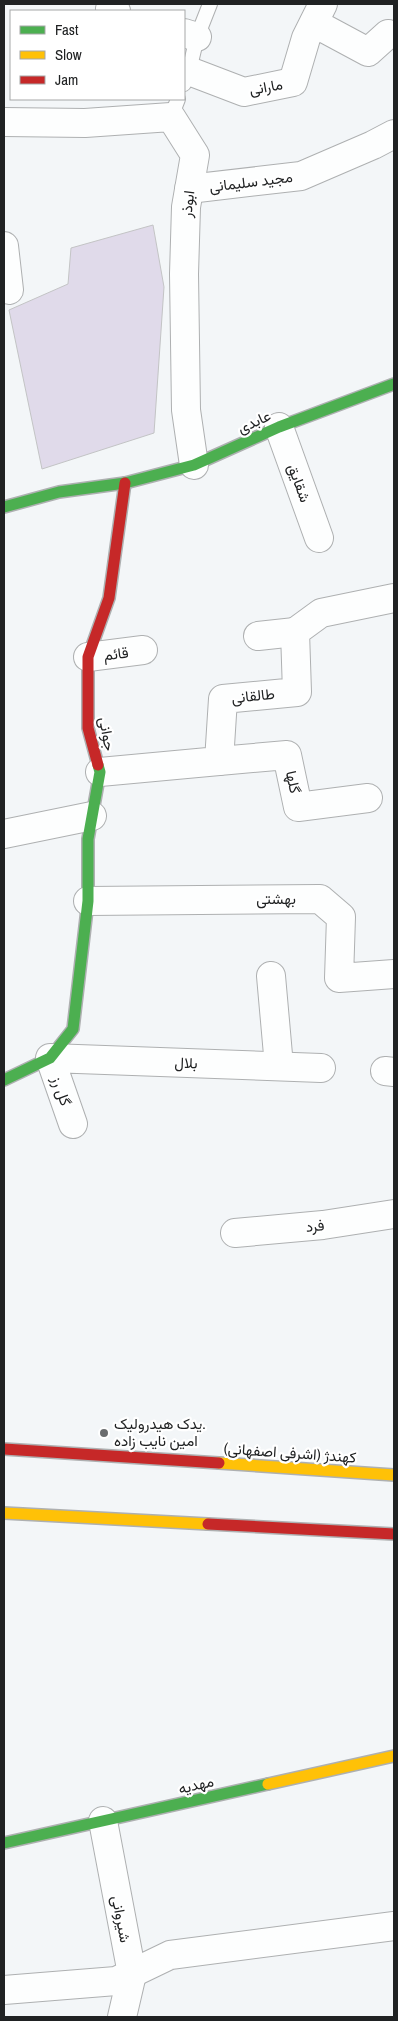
<svg xmlns="http://www.w3.org/2000/svg" width="398" height="2021" font-family="'Archivo Narrow',Vazirmatn,sans-serif">
  <style>
    .building { fill: #e0daea; stroke: #c3c4c5 }
    .lines { fill: none; stroke-linecap: round; stroke-linejoin: round }
    .lane-casing { stroke: #aeb0b1; stroke-width: 16 }
    .street-casing { stroke: #aeb0b1; stroke-width: 30 }
    .fast-casing { stroke: #aeb0b1; stroke-width: 14 }
    .slow-casing { stroke: #aeb0b1; stroke-width: 14 }
    .jam-casing { stroke: #aeb0b1; stroke-width: 14 }
    .lane { stroke: #fdfefe; stroke-width: 14 }
    .street { stroke: #fdfefe; stroke-width: 28 }
    .fast { stroke: #4caf50; stroke-width: 11 }
    .slow { stroke: #ffc107; stroke-width: 11 }
    .jam { stroke: #c62828; stroke-width: 11 }
    .poi-dot { fill: #6a6c6e; stroke: #fff; stroke-width: 2 }
    .labels { text-anchor: middle; stroke-width: 4.5; stroke-linejoin: round; paint-order: stroke }
    .street-label { font-size: 15px; fill: #202223; stroke: #fff }
    .poi-label { font-size: 15px; fill: #202223; stroke: #fff; text-anchor: start }
  </style>
  <rect width="100%" height="100%" fill="#f3f6f8"/>
  <polygon class="building" points="153,225 164,287 154,433 42,469 9,310 68,284 71,248"/>
  <g class="lines">
    <defs>
      <g id="lane">
        <polyline points="184,84 189,71 197,37 210,4"/>
        <polyline points="171,117 178,99"/>
      </g>
      <g id="street">
        <polyline points="110,9 116,11"/>
        <polyline points="314,23 368,52 388,34"/>
        <polyline points="184,33 197,37"/>
        <polyline points="189,71 244,92 293,82 306,38 323,4"/>
        <polyline points="4,122 85,123 171,117 195,155 186,207 184,274 186,410 194,465"/>
        <polyline points="189,189 301,176 373,145 394,134"/>
        <polyline points="4,246 9,290"/>
        <polyline points="279,427 319,538"/>
        <polyline points="258,636 295,632"/>
        <polyline points="88,657 143,650"/>
        <polyline points="219,761 287,755 298,807 368,798"/>
        <polyline points="100,772 219,761 223,699 297,692 295,632 321,613 394,598"/>
        <polyline points="4,834 92,816"/>
        <polyline points="88,901 320,899 341,917 339,978 394,974"/>
        <polyline points="271,976 279,1066"/>
        <polyline points="385,1071 394,1072"/>
        <polyline points="73,1124 50,1058 321,1068"/>
        <polyline points="235,1233 323,1225 394,1214"/>
        <polyline points="103,1821 132,1974 122,2017"/>
        <polyline points="4,1990 116,1981 170,1955 394,1926"/>
      </g>
      <g id="fast">
        <polyline points="4,507 59,492 125,483 194,465 279,427 394,384"/>
        <polyline points="4,1080 50,1058 73,1029 88,901 88,839 100,772 98,765"/>
        <polyline points="4,1843 268,1784"/>
      </g>
      <g id="slow">
        <polyline points="219,1463 394,1475"/>
        <polyline points="4,1513 208,1524"/>
        <polyline points="268,1784 394,1756"/>
      </g>
      <g id="jam">
        <polyline points="98,765 88,728 88,657 109,598 125,483"/>
        <polyline points="4,1449 219,1463"/>
        <polyline points="208,1524 394,1534"/>
      </g>
    </defs>
    <use href="#lane" class="lane-casing"/>
    <use href="#street" class="street-casing"/>
    <use href="#fast" class="fast-casing"/>
    <use href="#slow" class="slow-casing"/>
    <use href="#jam" class="jam-casing"/>
    <use href="#lane" class="lane"/>
    <use href="#street" class="street"/>
    <use href="#fast" class="fast"/>
    <use href="#slow" class="slow"/>
    <use href="#jam" class="jam"/>
  </g>
  <circle class="poi-dot" cx="104" cy="1433" r="5"/>
  <g class="labels">
    <g class="street-label">
      <text transform="translate(266 87) rotate(-10)" y="5">مارانی</text>
      <text transform="translate(251 182) rotate(-7)" y="5">مجید سلیمانی</text>
      <text transform="translate(188 204) rotate(-84)" y="5">ابوذر</text>
      <text transform="translate(254 422) rotate(-25)" y="5">عابدی</text>
      <text transform="translate(299 483) rotate(70)" y="5">شقایق</text>
      <text transform="translate(116 654) rotate(-7)" y="5">قائم</text>
      <text transform="translate(253 696) rotate(-6)" y="5">طالقانی</text>
      <text transform="translate(107 734) rotate(80)" y="5">جوانی</text>
      <text transform="translate(293 782) rotate(78)" y="5">گلها</text>
      <text x="276" y="904">بهشتی</text>
      <text transform="translate(186 1063) rotate(2)" y="5">بلال</text>
      <text transform="translate(61 1091) rotate(70)" y="5">گل رز</text>
      <text transform="translate(315 1226) rotate(-6)" y="5">فرد</text>
      <text transform="translate(290 1453) rotate(4)" y="5">کهندژ (اشرفی اصفهانی)</text>
      <text transform="translate(196 1785) rotate(-13)" y="5">مهدیه</text>
      <text transform="translate(121 1919) rotate(79)" y="5">شیروانی</text>
    </g>
    <g class="poi-label">
      <text x="114" y="1429">یدک هیدرولیک.<tspan x="114" dy="17">امین نایب زاده</tspan></text>
    </g>
  </g>
  <rect width="398" height="2021" fill="none" stroke="#202223" stroke-width="10"/>
  <rect x="10" y="10" width="175" height="90" fill="#ffffff" stroke="#a6a7a7"/>
  <rect x="20" y="26" width="25" height="8" fill="#4caf50" stroke="#a6a7a7"/>
  <text x="55" y="35" font-size="15" fill="#202223">Fast</text>
  <rect x="20" y="51" width="25" height="8" fill="#ffc107" stroke="#a6a7a7"/>
  <text x="55" y="60" font-size="15" fill="#202223">Slow</text>
  <rect x="20" y="76" width="25" height="8" fill="#c62828" stroke="#a6a7a7"/>
  <text x="55" y="85" font-size="15" fill="#202223">Jam</text>
</svg>
